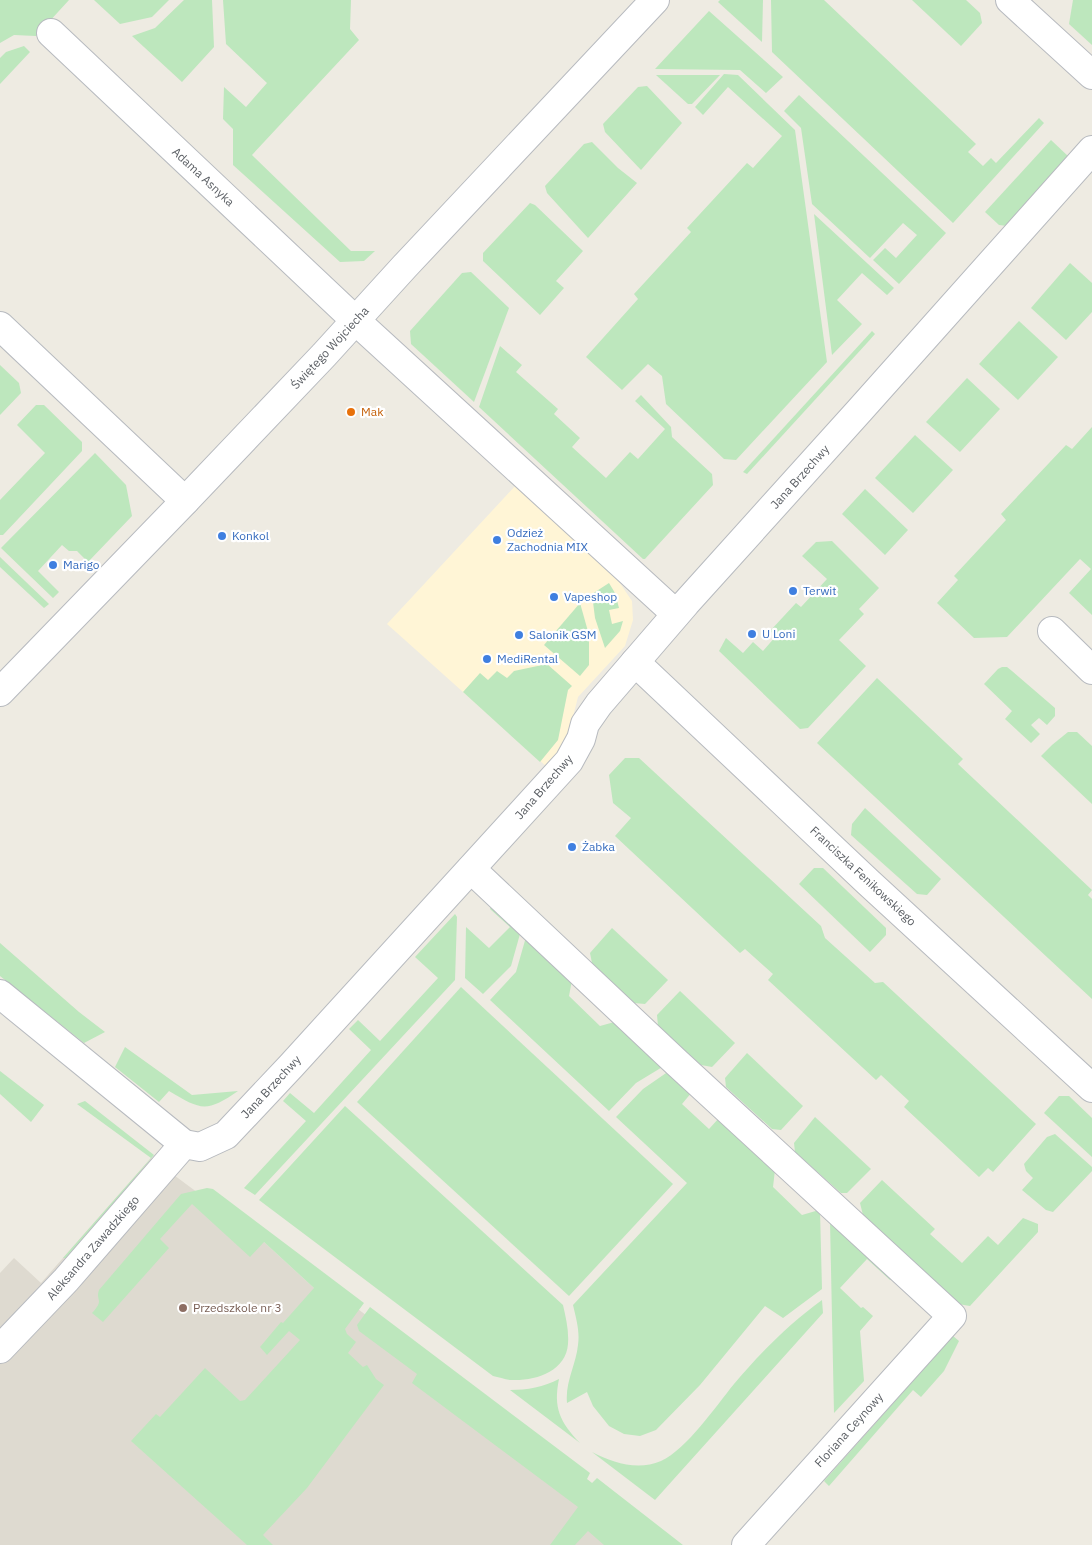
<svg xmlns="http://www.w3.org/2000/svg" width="1092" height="1545" font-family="'IBM Plex Sans',sans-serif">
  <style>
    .commercial { fill: #fff5d6 }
    .education { fill: #dedad0 }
    .green { fill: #bde7bd }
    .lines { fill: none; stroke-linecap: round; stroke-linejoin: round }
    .minor-casing { stroke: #b7babf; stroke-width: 30 }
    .minor { stroke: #fff; stroke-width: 28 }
    .food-dot { fill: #e8710a; stroke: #fff; stroke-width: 2 }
    .shop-dot { fill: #3f7fe0; stroke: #fff; stroke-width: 2 }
    .education-dot { fill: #8d6e63; stroke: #fff; stroke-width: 2 }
    .labels { text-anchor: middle; stroke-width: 4.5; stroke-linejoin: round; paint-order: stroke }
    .street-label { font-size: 12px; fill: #5a5e63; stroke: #fff }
    .food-label { font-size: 12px; fill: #c56008; stroke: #fff; text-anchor: start }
    .shop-label { font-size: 12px; fill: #366cbe; stroke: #fff; text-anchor: start }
    .education-label { font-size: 12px; fill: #785e54; stroke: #fff; text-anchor: start }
  </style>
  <rect width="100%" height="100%" fill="#eeebe2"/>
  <polygon class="commercial" points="517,484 609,567 632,601 633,620 625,646 578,697 566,744 547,767 387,624"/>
  <polygon class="education" points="151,1158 264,1242 314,1288 335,1292 675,1545 0,1545 0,1273 14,1258 41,1283"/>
  <g class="green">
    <polygon points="0,0 69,0 36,36 14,35 0,43"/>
    <polygon points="94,0 169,0 152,17 120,24"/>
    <polygon points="184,0 212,0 214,47 182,82 132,36 155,28"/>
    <polygon points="223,0 351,0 350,29 359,40 252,155 351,251 375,251 364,261 340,262 233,165 233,129 223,119 224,87 246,107 267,83 226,44"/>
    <polygon points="720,0 763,0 762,42 718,2"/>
    <polygon points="771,0 824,0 976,144 968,152 983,166 991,158 996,163 1039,118 1044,123 953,223 772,52"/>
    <polygon points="912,0 966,0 980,13 982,23 961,46"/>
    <polygon points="1073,0 1092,0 1092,45 1069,24"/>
    <polygon points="709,11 783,77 766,93 740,70 655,69"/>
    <polygon points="24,46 30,52 0,84 0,58 6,52"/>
    <polygon points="724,74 738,75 795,130 827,362 736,460 724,459 666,404 662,376 648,364 622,390 586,357 638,299 634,294 691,232 687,228 747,163 753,168 782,136 728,87 703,115 695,107"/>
    <polygon points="656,75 720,75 692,104 688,104"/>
    <polygon points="647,86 682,123 641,170 605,132 603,124 638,87"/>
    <polygon points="799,95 946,233 899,284 873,260 885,248 896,258 917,235 903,223 870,258 812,204 801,128 784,111"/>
    <polygon points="1051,140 1069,157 1007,226 999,225 985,212"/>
    <polygon points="592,142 618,168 637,183 588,238 547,193 545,186 584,144"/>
    <polygon points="530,203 535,205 583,251 556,281 564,288 540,315 483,261 483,253"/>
    <polygon points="814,214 894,288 887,295 862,273 837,300 862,324 832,355"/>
    <polygon points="1070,263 1092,283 1092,312 1066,340 1031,308"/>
    <polygon points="471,272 509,308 474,402 411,344 410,331 462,273"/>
    <polygon points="1019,321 1058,357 1018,400 979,364"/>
    <polygon points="872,331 875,334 867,343 747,474 743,472"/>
    <polygon points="500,346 522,365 516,372 558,409 554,414 580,438 572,447 606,478 630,452 638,459 665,429 635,401 641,395 671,427 672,437 712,474 713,485 645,559 643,559 479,407"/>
    <polygon points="0,365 19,383 21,393 0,415"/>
    <polygon points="967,378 1000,409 960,452 926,422"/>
    <polygon points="36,405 44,405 82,442 82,451 3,535 0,535 0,500 45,453 17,425"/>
    <polygon points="1092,427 1092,615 1069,593 1091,569 1080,559 1007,637 974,638 937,603 958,580 954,576 1006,520 1001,514 1066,445 1072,449"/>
    <polygon points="915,435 953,470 913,513 875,478"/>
    <polygon points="95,453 126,485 132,516 88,562 77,551 69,551 62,545 38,571 59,592 53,598 1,548"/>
    <polygon points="865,489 908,530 885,555 842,514"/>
    <polygon points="832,541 879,588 859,609 864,614 839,640 866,666 808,728 800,729 719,651 726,638 743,653 753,642 763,651 776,636 770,631 796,603 801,607 827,579 802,556 816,542"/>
    <polygon points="0,557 49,604 44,608 0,567"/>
    <polygon points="609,583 615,593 619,608 609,610 612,624 623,621 620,631 605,648 595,618 592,594"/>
    <polygon points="580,603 589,635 589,665 580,676 544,645"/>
    <polygon points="547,664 572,686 568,690 558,740 540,762 463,692 480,673 488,680 497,671 507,678 514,671"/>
    <polygon points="1002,667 1007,667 1012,671 1055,708 1055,716 1047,725 1039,718 1031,725 1040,734 1031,743 1005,719 1012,711 984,684 998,669"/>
    <polygon points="877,678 963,759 958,764 1092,890 1088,895 1092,899 1092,999 817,743"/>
    <polygon points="1068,732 1077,732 1092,746 1092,804 1041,756 1052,745"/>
    <polygon points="625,758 639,758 821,926 825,938 875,983 883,982 1036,1124 993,1172 988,1168 979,1177 904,1107 909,1101 881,1075 876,1080 768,980 773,974 745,949 740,953 615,836 631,818 613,803 609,775"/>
    <polygon points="865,808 941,879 927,895 917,894 851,835 852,824"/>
    <polygon points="814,868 823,868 886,928 886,935 870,952 799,884"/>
    <polygon points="491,907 520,934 511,966 483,994 465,978 466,927 489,948 510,927 490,909"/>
    <polygon points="455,914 457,917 455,980 255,1195 244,1188 306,1121 283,1101 290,1093 314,1113 371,1050 349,1029 358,1020 380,1041 438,978 415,957"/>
    <polygon points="612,928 668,980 645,1004 634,1003 592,963 590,953"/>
    <polygon points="526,937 572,980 569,996 600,1026 618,1021 664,1066 636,1083 609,1111 490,1000 516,972"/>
    <polygon points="0,943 79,1012 105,1032 84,1043 0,976"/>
    <polygon points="461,987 673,1184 569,1296 357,1102"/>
    <polygon points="680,991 735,1043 712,1067 701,1065 658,1026 657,1015"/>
    <path d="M125 1047 192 1095 238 1091C206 1113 201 1110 169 1091L159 1102 115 1067Z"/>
    <polygon points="747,1053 803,1106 781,1130 772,1129 726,1087 725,1078"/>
    <polygon points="0,1071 44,1105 31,1122 0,1094"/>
    <path d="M669 1071 692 1092 682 1104 709 1129 719 1118 775 1170 773 1187 802 1215 819 1210 820 1211 822 1289 783 1318 765 1306 700 1385 656 1430 640 1436 624 1434 609 1426 593 1406 587 1392 567 1403C565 1382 576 1365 578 1345 580 1331 576 1318 573 1305L687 1183 616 1117 643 1089Z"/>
    <polygon points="1059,1096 1069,1096 1092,1118 1092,1157 1044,1113"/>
    <polygon points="85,1101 154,1155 68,1258 63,1258 151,1158 77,1104"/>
    <path d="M345 1106 563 1305C566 1318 569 1331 568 1344 566 1371 536 1381 512 1380 506 1380 499 1377 493 1376L259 1200Z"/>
    <polygon points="815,1117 871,1169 847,1193 841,1193 795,1152 794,1143"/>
    <polygon points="1055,1134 1092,1167 1092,1171 1053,1212 1046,1210 1022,1190 1033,1178 1026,1171 1024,1164 1047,1137"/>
    <polygon points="882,1180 935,1229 930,1234 962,1263 988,1236 998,1245 1023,1218 1038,1224 1038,1232 970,1306 958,1304 863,1215 860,1203"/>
    <path d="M207 1188 213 1189 364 1303 345 1329 347 1334 356 1342 348 1353 363 1367 367 1365 376 1379 384 1385 307 1488 263 1535 273 1545H247L131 1441 156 1414 160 1417 205 1368 240 1401 245 1400 300 1340 289 1331 267 1355 260 1347 281 1322 283 1323 314 1288 264 1242 250 1257 192 1204 160 1239 169 1248 103 1322 92 1313C105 1299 95 1301 99 1290L181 1194Z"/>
    <polygon points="830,1221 892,1278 890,1280 867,1259 840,1288 861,1308 863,1307 873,1316 860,1331 864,1381 834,1413"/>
    <path d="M822 1300 823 1313 655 1500 592 1452C613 1463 638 1471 661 1461 687 1449 716 1406 734 1384 760 1353 789 1324 822 1300Z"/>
    <polygon points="370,1307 590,1473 587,1479 592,1483 597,1478 683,1545 604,1545 588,1531 575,1545 550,1545 578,1507 412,1383 417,1374 359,1331 357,1325"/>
    <polygon points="953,1336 959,1341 944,1371 921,1397 913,1390 829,1486 824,1481"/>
    <path d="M559 1379C553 1408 560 1422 580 1443L510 1390C527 1390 544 1387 559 1379Z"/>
  </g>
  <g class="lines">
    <defs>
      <g id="minor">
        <polyline points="1010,0 1092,75"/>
        <polyline points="51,33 355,320 676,614"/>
        <polyline points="0,326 185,501"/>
        <polyline points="1052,631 1092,670"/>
        <polyline points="635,662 868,882 1092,1088"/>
        <polyline points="0,692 185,501 324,355 405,266 655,0"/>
        <polyline points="471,869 676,1062 952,1316 746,1545"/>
        <polyline points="0,994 184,1144 200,1147 226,1135 291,1066 569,761 581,739 585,724 599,704 686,603 860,410 1092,150"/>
        <polyline points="0,1349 66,1280 184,1144"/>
      </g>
    </defs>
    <use href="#minor" class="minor-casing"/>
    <use href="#minor" class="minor"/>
  </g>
  <circle class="food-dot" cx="351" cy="412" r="5"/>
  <g class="shop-dot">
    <circle cx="222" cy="536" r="5"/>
    <circle cx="497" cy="540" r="5"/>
    <circle cx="53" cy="565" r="5"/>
    <circle cx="793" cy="591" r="5"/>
    <circle cx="554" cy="597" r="5"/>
    <circle cx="752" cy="634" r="5"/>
    <circle cx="519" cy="635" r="5"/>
    <circle cx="487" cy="659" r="5"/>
    <circle cx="572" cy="847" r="5"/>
  </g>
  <circle class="education-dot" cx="183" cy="1308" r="5"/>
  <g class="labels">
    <g class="street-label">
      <text transform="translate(203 177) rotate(43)" y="4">Adama Asnyka</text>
      <text transform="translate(330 348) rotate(-47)" y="4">Świętego Wojciecha</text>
      <text transform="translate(800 477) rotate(-48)" y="4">Jana Brzechwy</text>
      <text transform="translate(544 787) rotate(-49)" y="4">Jana Brzechwy</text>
      <text transform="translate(863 876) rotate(43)" y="4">Franciszka Fenikowskiego</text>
      <text transform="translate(271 1087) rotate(-47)" y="4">Jana Brzechwy</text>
      <text transform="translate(93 1248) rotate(-49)" y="4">Aleksandra Zawadzkiego</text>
      <text transform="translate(849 1430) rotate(-48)" y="4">Floriana Ceynowy</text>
    </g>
    <g class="food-label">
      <text x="361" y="416">Mak</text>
    </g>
    <g class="shop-label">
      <text x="507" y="537">Odzież<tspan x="507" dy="14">Zachodnia MIX</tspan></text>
      <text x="232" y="540">Konkol</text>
      <text x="63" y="569">Marigo</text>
      <text x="803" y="595">Terwit</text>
      <text x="564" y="601">Vapeshop</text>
      <text x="762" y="638">U Loni</text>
      <text x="529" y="639">Salonik GSM</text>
      <text x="497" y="663">MediRental</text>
      <text x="582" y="851">Żabka</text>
    </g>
    <g class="education-label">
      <text x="193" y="1312">Przedszkole nr 3</text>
    </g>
  </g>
</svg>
